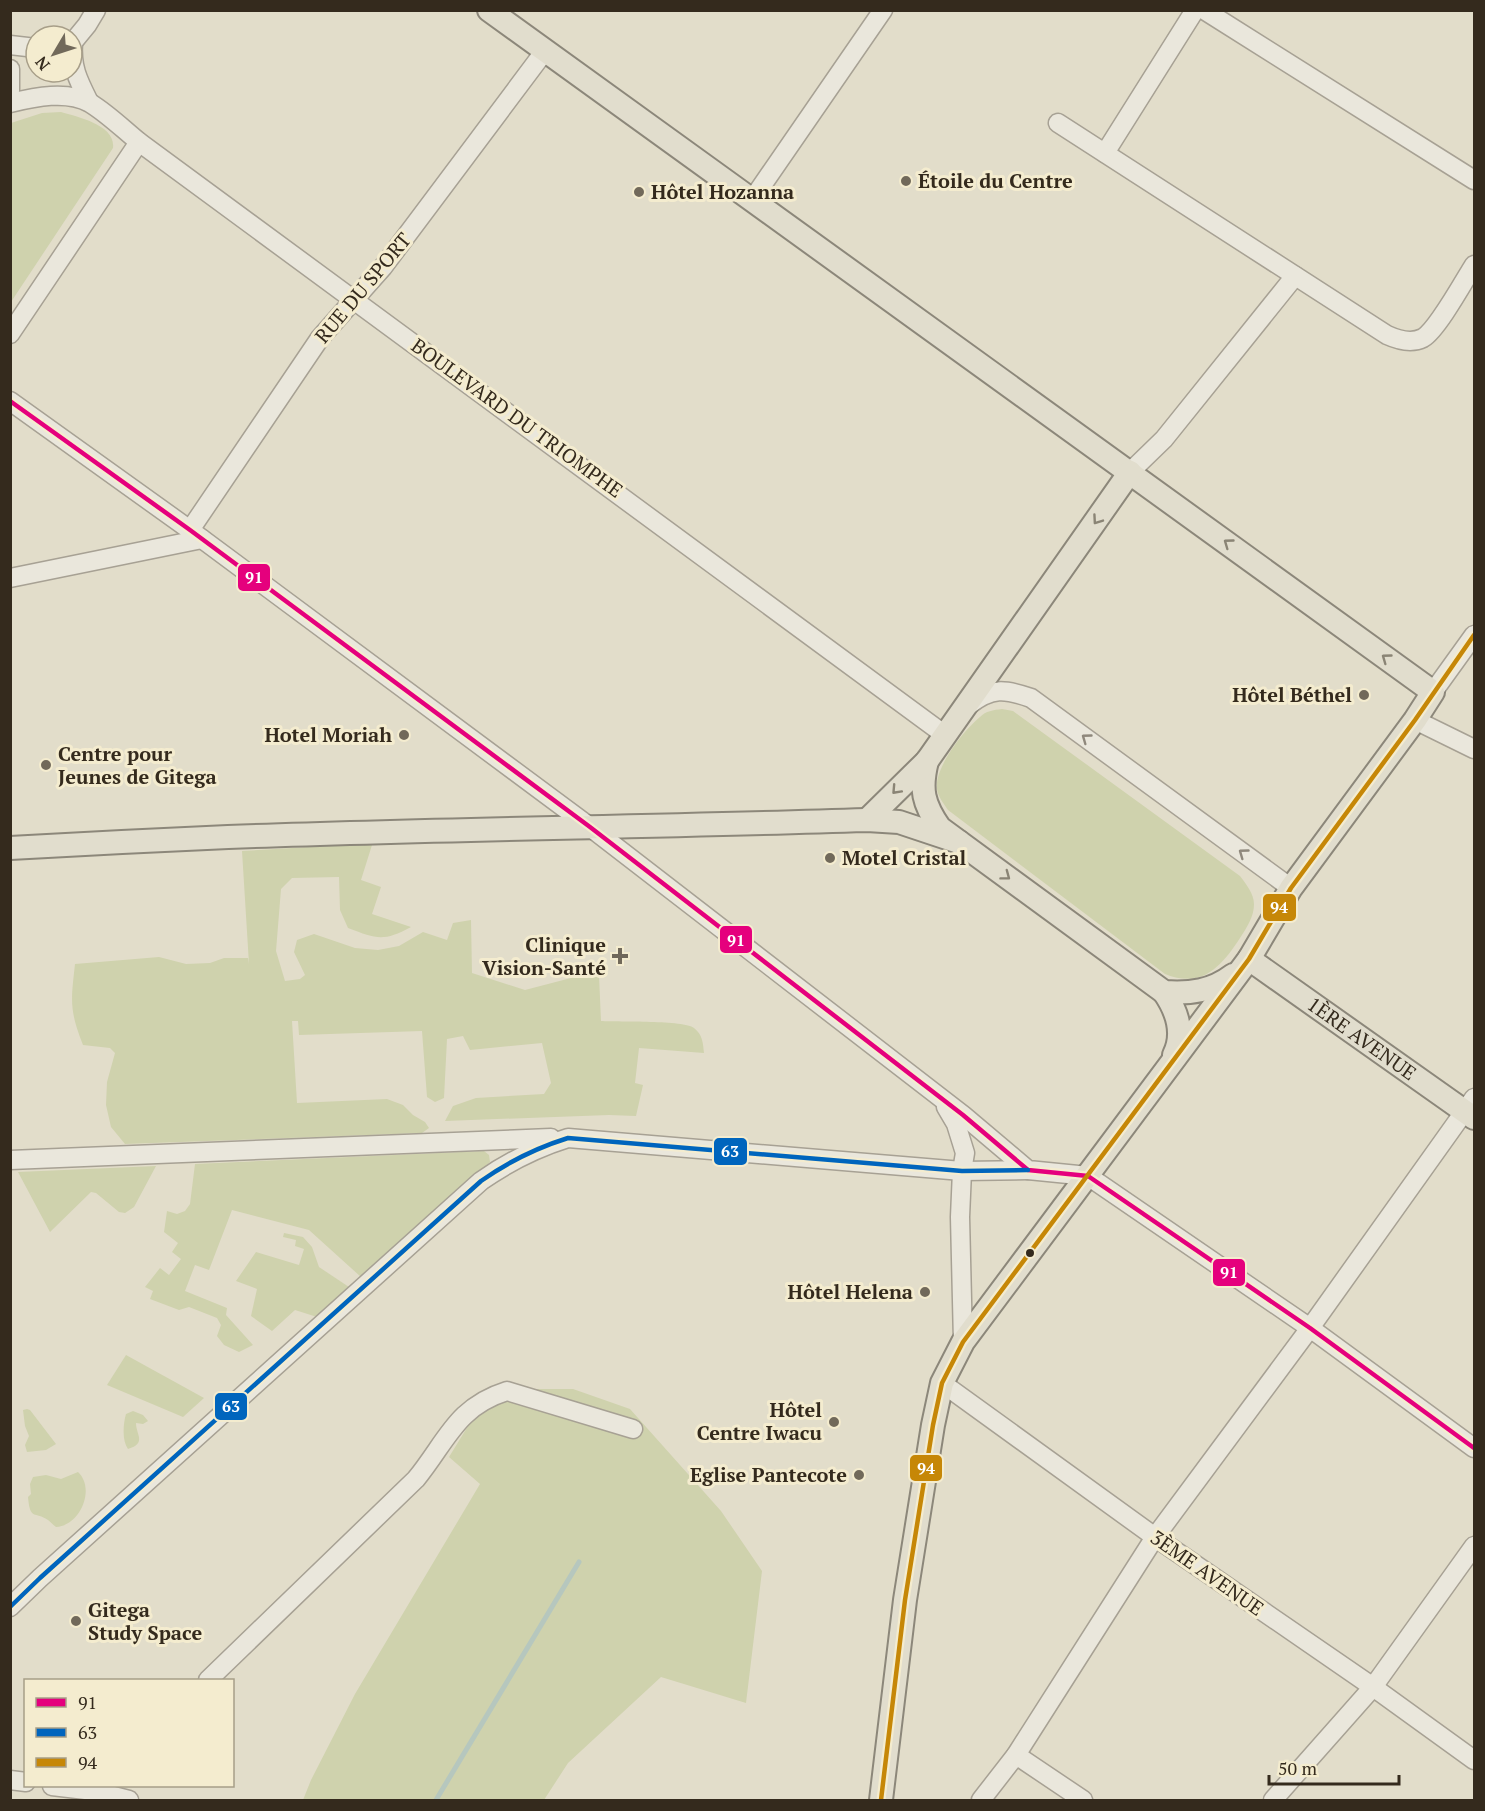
<svg xmlns="http://www.w3.org/2000/svg" width="1485" height="1811" font-family="'PT Serif',serif">
  <style>
    .green { fill: #cfd2ad }
    .lines { fill: none; stroke-linecap: round; stroke-linejoin: round }
    .stream { stroke: #b6c7be; stroke-width: 5 }
    .minor-casing { stroke: #a7a194; stroke-width: 21 }
    .major-casing { stroke: #8c877a; stroke-width: 26 }
    .minor { stroke: #eae7dc; stroke-width: 18 }
    .major { stroke: #e1ddcd; stroke-width: 22 }
    .bus-1-casing { stroke: #f4eccf; stroke-width: 9 }
    .bus-2-casing { stroke: #f4eccf; stroke-width: 9 }
    .bus-3-casing { stroke: #f4eccf; stroke-width: 9 }
    .bus-1 { stroke: #e5007d; stroke-width: 4.5 }
    .bus-2 { stroke: #0065bd; stroke-width: 4.5 }
    .bus-3 { stroke: #c68707; stroke-width: 4.5 }
    .oneway { stroke: #8a8475 }
    .oneway2 { stroke: #8f887c }
    .poi-dot { fill: #71695a; stroke: #f4eccf; stroke-width: 2 }
    .bus-dot { fill: #342a1d; stroke: #f4eccf; stroke-width: 2 }
    .labels { text-anchor: middle; stroke-width: 6; stroke-linejoin: round; paint-order: stroke }
    .poi-label { font-size: 20px; font-weight: bold; fill: #342a1d; stroke: #f4eccf; text-anchor: end }
    .street-label { font-size: 20px; fill: #342a1d; stroke: #f4eccf }
    .line-badge { stroke: #f4eccf; stroke-width: 2 }
    .badge-label { font-size: 16px; text-anchor: middle; font-weight: bold; fill: #fff }
  </style>
  <rect width="100%" height="100%" fill="#e2ddca"/>
  <g class="green">
    <path d="M61 112C78 117 116 125 113 148L11 302V123L42 113Z"/>
    <path d="M1002 709 1013 711 1240 876C1246 884 1254 894 1254 904 1254 917 1247 927 1240 938 1221 967 1202 989 1165 974L948 810C944 804 938 797 937 789 934 768 964 730 980 717 986 711 993 710 1002 709Z"/>
    <path d="M361 844 372 845 361 880 381 887 372 914 411 927C383 942 377 939 348 928L340 910 339 877 292 878 281 889 276 951 285 981 300 979 305 975 294 952 297 940 314 934 355 948 378 950 399 946 423 932 447 940 453 923 471 920 472 973 525 990 571 978 599 975 601 1021C619 1022 684 1020 694 1028 703 1035 703 1044 704 1053L639 1048 635 1083 643 1085 636 1116 609 1115 445 1121 453 1106 476 1098 544 1094 551 1083 542 1043 470 1050 463 1036 447 1039 444 1098 435 1102 427 1097 422 1031 299 1035 298 1021H292L297 1103 387 1099 403 1105 413 1115 425 1122 429 1128 422 1133 125 1144 111 1127 106 1105 107 1082 115 1053 110 1048 83 1045C69 1009 71 1001 75 964L159 957 186 964 210 963 224 958H248L249 964 242 851Z"/>
    <polygon points="484,1151 489,1155 490,1162 361,1277 309,1230 232,1210 209,1270 195,1265 185,1291 227,1308 226,1315 253,1345 239,1352 224,1345 217,1336 221,1325 217,1318 189,1307 179,1310 150,1299 153,1291 145,1287 160,1268 169,1275 181,1259 172,1252 178,1243 164,1232 167,1211 177,1214 185,1211 190,1204 195,1164"/>
    <polygon points="156,1166 134,1207 125,1213 119,1212 96,1193 91,1192 50,1232 18,1172"/>
    <polygon points="284,1233 303,1237 312,1247 319,1267 349,1287 317,1317 295,1310 272,1331 251,1316 257,1289 236,1281 256,1252 299,1265 304,1249 295,1246 296,1240 283,1237"/>
    <polygon points="126,1355 204,1398 183,1417 107,1385"/>
    <polygon points="518,1389 573,1389 630,1409 721,1511 762,1571 746,1703 661,1677 568,1763 544,1800 303,1800 311,1780 355,1694 480,1484 449,1457 473,1418"/>
    <polygon points="27,1409 30,1410 56,1444 46,1450 27,1452 25,1445 29,1436 25,1426 23,1410"/>
    <path d="M133 1411 143 1415 148 1421 143 1424 136 1423C136 1435 147 1443 128 1449 122 1441 123 1424 126 1414Z"/>
    <path d="M78 1472C96 1489 80 1526 56 1527 53 1525 51 1522 48 1520 35 1511 30 1521 28 1497L31 1494 30 1484 33 1477 46 1475 61 1479Z"/>
  </g>
  <g class="lines">
    <polyline class="stream" points="436,1800 579,1562"/>
    <defs>
      <g id="minor">
        <polyline points="1204,10 1474,180"/>
        <path d="M73 42C71 67 78 80 89 102"/>
        <polyline points="73,42 87,25 96,10"/>
        <polyline points="10,45 36,48"/>
        <polyline points="10,69 10,91"/>
        <path d="M10 103C35 97 67 90 90 103 108 114 123 129 139 142L945 735"/>
        <path d="M1058 123 1387 335C1398 340 1411 344 1423 338 1437 330 1464 281 1474 265"/>
        <polyline points="1105,153 1195,10"/>
        <polyline points="752,200 883,10"/>
        <polyline points="10,334 139,142"/>
        <polyline points="10,401 190,530 590,827 963,1115 1028,1170 1088,1176 1310,1328 1474,1448"/>
        <polyline points="1130,472 1164,439 1295,276"/>
        <polyline points="190,530 320,338 383,267 544,52"/>
        <polyline points="10,578 202,539"/>
        <polyline points="1433,692 1474,635"/>
        <path d="M969 705C992 687 1005 689 1031 698L1291 888"/>
        <polyline points="1415,720 1474,749"/>
        <polyline points="946,1107 956,1124 965,1153 962,1171 960,1217 963,1342"/>
        <polyline points="10,1160 551,1138"/>
        <polyline points="942,1383 1155,1537 1373,1687 1474,1760"/>
        <path d="M10 1607 40 1578 481 1181C508 1162 536 1148 568 1138L962 1171 1028 1170"/>
        <path d="M208 1680 416 1479C447 1441 456 1407 507 1391L633 1429"/>
        <polyline points="1016,1755 1083,1800"/>
        <polyline points="10,1780 26,1782"/>
        <polyline points="52,1786 94,1791 129,1800"/>
        <polyline points="981,1800 1016,1755 1155,1537 1310,1328 1474,1098"/>
        <polyline points="1273,1800 1373,1687 1474,1546"/>
      </g>
      <g id="major">
        <polyline points="489,10 1433,692 1415,720 1291,888 1249,959 963,1342 942,1383 933,1425 905,1600 881,1800"/>
        <path d="M927 761C920 789 923 804 940 828L1164 992C1190 994 1212 991 1233 975"/>
        <polyline points="867,820 927,761 1130,472"/>
        <path d="M10 848C83 844 155 840 228 837 441 829 654 827 867 820L899 822 959 842"/>
        <path id="s1" d="M1249 959 1474 1118"/>
        <path d="M1164 992C1177 1011 1185 1033 1174 1055"/>
      </g>
    </defs>
    <use href="#minor" class="minor-casing"/>
    <use href="#major" class="major-casing"/>
    <use href="#minor" class="minor"/>
    <use href="#major" class="major"/>
    <defs>
      <polyline id="bus-1" points="10,401 190,530 590,827 963,1115 1028,1170 1088,1176 1310,1328 1474,1448"/>
      <path id="bus-2" d="M10 1607 40 1578 481 1181C508 1162 536 1148 568 1138L962 1171 1028 1170"/>
      <polyline id="bus-3" points="881,1800 905,1600 933,1425 942,1383 963,1342 1249,959 1291,888 1415,720 1474,635"/>
    </defs>
    <use href="#bus-1" class="bus-1-casing"/>
    <use href="#bus-2" class="bus-2-casing"/>
    <use href="#bus-3" class="bus-3-casing"/>
    <use href="#bus-1" class="bus-1"/>
    <use href="#bus-2" class="bus-2"/>
    <use href="#bus-3" class="bus-3"/>
  </g>
  <defs><path id="oneway-chevron" d="M-2-3.5L2.5 0L-2 3.5" fill="none" stroke-width="1.6" stroke-linecap="round" stroke-linejoin="round" transform="scale(1.5)"/></defs>
  <g class="oneway">
    <use href="#oneway-chevron" transform="translate(1097 520) rotate(125)"/>
    <use href="#oneway-chevron" transform="translate(1228 543) rotate(-144)"/>
    <use href="#oneway-chevron" transform="translate(1386 658) rotate(-144)"/>
    <use href="#oneway-chevron" transform="translate(896 790) rotate(133)"/>
    <use href="#oneway-chevron" transform="translate(1006 876) rotate(37)"/>
  </g>
  <g class="oneway2">
    <use href="#oneway-chevron" transform="translate(1086 738) rotate(-144)"/>
    <use href="#oneway-chevron" transform="translate(1243 853) rotate(-144)"/>
  </g>
  <g class="poi-dot">
    <circle cx="906" cy="181" r="6"/>
    <circle cx="639" cy="192" r="6"/>
    <circle cx="1364" cy="695" r="6"/>
    <circle cx="404" cy="735" r="6"/>
    <circle cx="46" cy="765" r="6"/>
    <circle cx="830" cy="858" r="6"/>
    <path d="M617 947h6v6h6v6h-6v6h-6v-6h-6v-6h6z"/>
    <circle cx="925" cy="1292" r="6"/>
    <circle cx="834" cy="1422" r="6"/>
    <circle cx="859" cy="1475" r="6"/>
    <circle cx="76" cy="1621" r="6"/>
  </g>
  <circle class="bus-dot" cx="1030" cy="1253" r="5"/>
  <g class="labels">
    <g class="poi-label">
      <text x="918" y="188" text-anchor="start">Étoile du Centre</text>
      <text x="651" y="199" text-anchor="start">Hôtel Hozanna</text>
      <text x="1352" y="702">Hôtel Béthel</text>
      <text x="392" y="742">Hotel Moriah</text>
      <text x="58" y="761" text-anchor="start">Centre pour<tspan x="58" dy="23">Jeunes de Gitega</tspan></text>
      <text x="842" y="865" text-anchor="start">Motel Cristal</text>
      <text x="606" y="952">Clinique<tspan x="606" dy="23">Vision-Santé</tspan></text>
      <text x="913" y="1299">Hôtel Helena</text>
      <text x="822" y="1417">Hôtel<tspan x="822" dy="23">Centre Iwacu</tspan></text>
      <text x="847" y="1482">Eglise Pantecote</text>
      <text x="88" y="1617" text-anchor="start">Gitega<tspan x="88" dy="23">Study Space</tspan></text>
    </g>
    <g class="street-label">
      <text transform="translate(363 288) rotate(-50)" y="7">RUE DU SPORT</text>
      <text transform="translate(517 418) rotate(36)" y="7">BOULEVARD DU TRIOMPHE</text>
      <text dy="7" stroke="none"><textPath href="#s1" startOffset="138">1ÈRE AVENUE</textPath></text>
      <text transform="translate(1207 1573) rotate(35)" y="7">3ÈME AVENUE</text>
    </g>
  </g>
  <g class="line-badge">
    <rect x="237" y="563" width="34" height="29" rx="6" fill="#e5007d"/>
    <rect x="1262" y="893" width="35" height="29" rx="6" fill="#c68707"/>
    <rect x="719" y="925" width="34" height="29" rx="6" fill="#e5007d"/>
    <rect x="713" y="1137" width="35" height="29" rx="6" fill="#0065bd"/>
    <rect x="1212" y="1258" width="34" height="29" rx="6" fill="#e5007d"/>
    <rect x="214" y="1392" width="34" height="29" rx="6" fill="#0065bd"/>
    <rect x="909" y="1454" width="34" height="28" rx="6" fill="#c68707"/>
  </g>
  <g class="badge-label">
    <text x="254" y="583">91</text>
    <text x="1279" y="913">94</text>
    <text x="736" y="946">91</text>
    <text x="730" y="1157">63</text>
    <text x="1229" y="1278">91</text>
    <text x="231" y="1412">63</text>
    <text x="926" y="1474">94</text>
  </g>
  <rect width="1485" height="1811" fill="none" stroke="#342a1d" stroke-width="24"/>
  <rect x="24" y="1679" width="210" height="108" fill="#f4eccf" stroke="#a79e88" stroke-width="1.5"/>
  <rect x="36" y="1698" width="30" height="9" fill="#e5007d" stroke="#a79e88" stroke-width="1.5"/>
  <text x="78" y="1709" font-size="18" fill="#342a1d">91</text>
  <rect x="36" y="1728" width="30" height="9" fill="#0065bd" stroke="#a79e88" stroke-width="1.5"/>
  <text x="78" y="1739" font-size="18" fill="#342a1d">63</text>
  <rect x="36" y="1758" width="30" height="9" fill="#c68707" stroke="#a79e88" stroke-width="1.5"/>
  <text x="78" y="1769" font-size="18" fill="#342a1d">94</text>
  <g transform="translate(54 54) rotate(231)"><circle r="28" fill="#f4eccf" stroke="#a79e88" stroke-width="1.5"/>
  <path d="M0-4.5L10 22L0 15L-10 22Z" fill="#71695a"/>
  <text y="-9" font-size="16" font-weight="bold" text-anchor="middle" fill="#342a1d">N</text>
  </g>
  <path d="M1269 1775v9h130v-9" fill="none" stroke="#342a1d" stroke-width="3"/>
  <text x="1278" y="1775" font-size="18" fill="#342a1d" stroke="#f4eccf" stroke-width="4.5" paint-order="stroke">50 m</text>
</svg>
